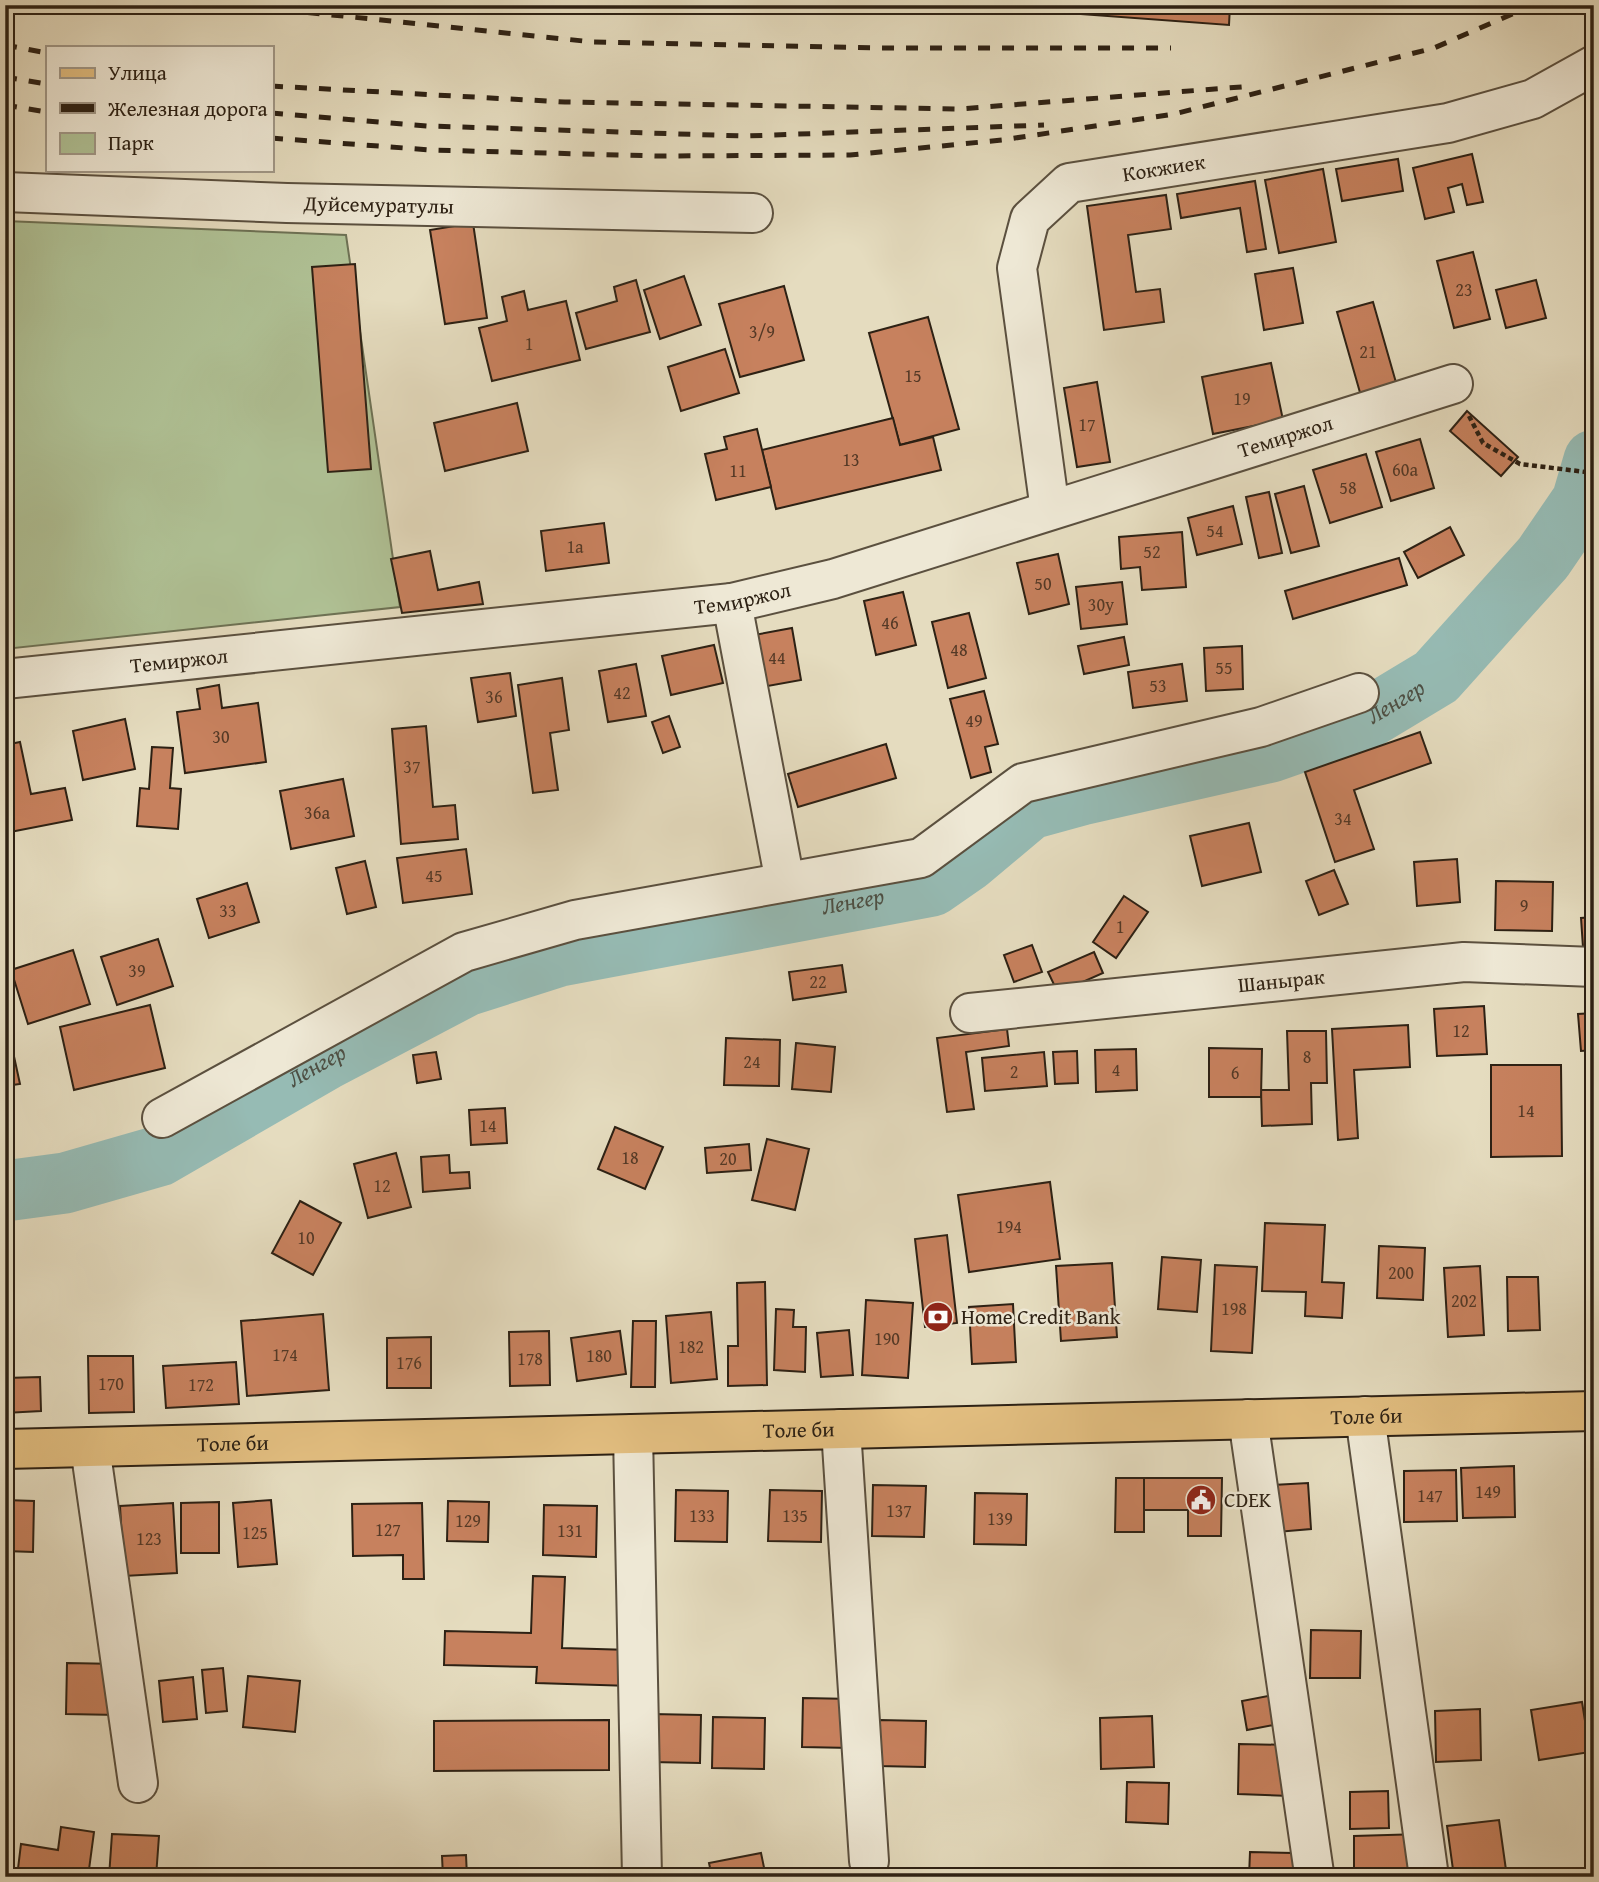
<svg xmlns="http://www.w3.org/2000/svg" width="1599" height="1882" viewBox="0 0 1599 1882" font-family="'Gentium Book Plus',serif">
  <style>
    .green { fill: #b0c296; stroke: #6e7255; stroke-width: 2 }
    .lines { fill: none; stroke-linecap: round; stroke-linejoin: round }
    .river { stroke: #96bbb4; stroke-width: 61 }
    .building { fill: #c7815e; stroke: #2d2114; stroke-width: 2 }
    .minor-casing { stroke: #5b503f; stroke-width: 42 }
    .major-casing { stroke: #2d2114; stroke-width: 42 }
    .path { stroke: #2d2114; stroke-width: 4.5; stroke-dasharray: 5 3.5; stroke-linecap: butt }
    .minor { stroke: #eee8d5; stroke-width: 38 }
    .major { stroke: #e2be80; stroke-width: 38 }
    .rail { stroke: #2d2114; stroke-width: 5; stroke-dasharray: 12 12; stroke-linecap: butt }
    .labels { text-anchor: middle; stroke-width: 5; stroke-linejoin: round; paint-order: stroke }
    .number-label { font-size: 18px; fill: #543926 }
    .street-label { font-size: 21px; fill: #2d2114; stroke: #eee8d5 }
    .poi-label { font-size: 21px; fill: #2d2114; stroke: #eee8d5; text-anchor: start }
    .water-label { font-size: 23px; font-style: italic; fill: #4c4f44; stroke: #eee8d5 }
  </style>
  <rect width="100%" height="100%" fill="#e5dcbf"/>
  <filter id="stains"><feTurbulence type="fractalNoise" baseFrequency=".00286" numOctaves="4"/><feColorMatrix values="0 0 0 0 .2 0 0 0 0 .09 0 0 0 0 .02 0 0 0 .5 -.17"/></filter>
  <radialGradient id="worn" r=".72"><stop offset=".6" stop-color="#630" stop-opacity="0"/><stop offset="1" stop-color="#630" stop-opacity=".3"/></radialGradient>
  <!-- green -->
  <polygon class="green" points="5,221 346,235 400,607 5,649"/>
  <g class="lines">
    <!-- river -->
    <path class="river" id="s1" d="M5,1191l60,-8 94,-27 166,-96 141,-74 94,-30 372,-70 36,-25 62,-52 51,-14 190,-43 97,-34 68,-41 107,-119 39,-57 12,-41"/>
  </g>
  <!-- building -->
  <g class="building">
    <polygon points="691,5 761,5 760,14"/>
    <polygon points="960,5 1230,5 1229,25"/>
    <polygon points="1472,154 1483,202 1467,205 1462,184 1448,188 1454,212 1425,219 1413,168"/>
    <polygon points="1398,159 1403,191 1342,201 1336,169"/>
    <polygon points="1323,169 1336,242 1279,253 1265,180"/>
    <polygon points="1255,181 1266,249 1247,252 1240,208 1181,218 1177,194"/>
    <polygon points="1166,195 1171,229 1128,235 1136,292 1160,289 1164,322 1104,330 1087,206"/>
    <polygon points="473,223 487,318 445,324 430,230"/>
    <polygon points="1473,252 1490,319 1454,328 1437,261"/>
    <polygon points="355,264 371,469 328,472 312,267"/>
    <polygon points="1293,268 1303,323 1264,330 1255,274"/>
    <polygon points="684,276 701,325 660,339 644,290"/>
    <polygon points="636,280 650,332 586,349 576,313 617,301 614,287"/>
    <polygon points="1536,280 1546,318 1506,328 1496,290"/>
    <polygon points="784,286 804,360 740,377 719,304"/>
    <polygon points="524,291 528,310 566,301 580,360 492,381 479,328 507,321 502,297"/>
    <polygon points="1373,302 1399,393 1363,403 1337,312"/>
    <polygon points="928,317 959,429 900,445 869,333"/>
    <polygon points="725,349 739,393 681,411 668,367"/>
    <polygon points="1271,363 1283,420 1213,434 1202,377"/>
    <polygon points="1097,382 1110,462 1077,467 1064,388"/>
    <polygon points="517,403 528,451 445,471 434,423"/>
    <polygon points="1467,411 1518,457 1501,476 1450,431"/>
    <polygon points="893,418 900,445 933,437 941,470 776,509 762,450"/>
    <polygon points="757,429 771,487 716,500 705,454 727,449 724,437"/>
    <polygon points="1420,439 1434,488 1391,501 1376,452"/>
    <polygon points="1366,454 1382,507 1330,523 1313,470"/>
    <polygon points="1304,486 1319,546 1291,553 1275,494"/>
    <polygon points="1269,492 1282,553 1259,558 1246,497"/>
    <polygon points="1233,506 1242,544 1197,555 1188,518"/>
    <polygon points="604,523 609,563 546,571 541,531"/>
    <polygon points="1450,527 1464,555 1418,578 1404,552"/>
    <polygon points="1182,532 1186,587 1142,590 1140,567 1121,569 1119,537"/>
    <polygon points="430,551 438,590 479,582 483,604 402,613 391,559"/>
    <polygon points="1058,554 1069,604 1029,614 1017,563"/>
    <polygon points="1399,558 1407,585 1293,619 1285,591"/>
    <polygon points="1122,582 1127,624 1081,629 1076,587"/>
    <polygon points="903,592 916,645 876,655 864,601"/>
    <polygon points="969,613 986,678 948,688 932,622"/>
    <polygon points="792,628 801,680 762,687 754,635"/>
    <polygon points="1124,637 1129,665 1084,674 1078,646"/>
    <polygon points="714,645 723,683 671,695 662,656"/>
    <polygon points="1242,646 1243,689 1206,691 1204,648"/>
    <polygon points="636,664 646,716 608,722 599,671"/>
    <polygon points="1182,664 1187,701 1133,708 1128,672"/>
    <polygon points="510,673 516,716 478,722 471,678"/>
    <polygon points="562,678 569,730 550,733 558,790 533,793 518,685"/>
    <polygon points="219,685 222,708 258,703 266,762 185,773 177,712 200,709 197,689"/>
    <polygon points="984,691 998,744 985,747 991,772 971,778 950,699"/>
    <polygon points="669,716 680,747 663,753 652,722"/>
    <polygon points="125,719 135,769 83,780 73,731"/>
    <polygon points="426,726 433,807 455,805 458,839 401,844 392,729"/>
    <polygon points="1420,732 1431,763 1354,790 1374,849 1335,862 1305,772"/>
    <polygon points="20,742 31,794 65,788 72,820 5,833 5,745"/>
    <polygon points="886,744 896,778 798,807 788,774"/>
    <polygon points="152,747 173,748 170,788 181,789 178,829 137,826 140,788 149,789"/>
    <polygon points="343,779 354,836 291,849 280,791"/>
    <polygon points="1249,823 1261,872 1202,886 1190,836"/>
    <polygon points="466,849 472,894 403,903 397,858"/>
    <polygon points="1457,859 1460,902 1417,906 1414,862"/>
    <polygon points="365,861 376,907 347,914 336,868"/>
    <polygon points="1334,870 1348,904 1319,915 1306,881"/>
    <polygon points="1496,881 1553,882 1552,931 1495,930"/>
    <polygon points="247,883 259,922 209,938 197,899"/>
    <polygon points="1124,896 1148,912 1116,958 1093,942"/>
    <polygon points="1594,917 1594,962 1584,962 1581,918"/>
    <polygon points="158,939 173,986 117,1005 101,957"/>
    <polygon points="1032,945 1042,972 1014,982 1004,955"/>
    <polygon points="73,950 90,1004 28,1024 11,970"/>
    <polygon points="1094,952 1103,973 1058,993 1048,972"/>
    <polygon points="842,965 846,992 793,1000 789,972"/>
    <polygon points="150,1005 165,1068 74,1090 60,1027"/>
    <polygon points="1484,1006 1487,1054 1437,1056 1434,1009"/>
    <polygon points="1594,1013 1594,1050 1581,1051 1578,1014"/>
    <polygon points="1408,1025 1410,1067 1354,1070 1358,1138 1338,1140 1332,1029"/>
    <polygon points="5,1029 8,1029 20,1084 5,1086"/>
    <polygon points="1007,1029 1009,1046 966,1052 974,1109 947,1112 937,1038"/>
    <polygon points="1287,1031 1326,1031 1327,1083 1311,1083 1312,1124 1262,1126 1261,1090 1289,1090"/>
    <polygon points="726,1038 780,1040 779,1086 724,1085"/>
    <polygon points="796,1043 835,1047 831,1092 792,1089"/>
    <polygon points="1209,1048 1262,1049 1261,1097 1209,1097"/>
    <polygon points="1136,1049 1137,1090 1096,1092 1095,1050"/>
    <polygon points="1077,1051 1078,1083 1055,1084 1053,1052"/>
    <polygon points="436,1052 441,1079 417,1083 413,1055"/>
    <polygon points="1044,1052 1047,1086 985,1091 982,1058"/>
    <polygon points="1491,1065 1561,1065 1562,1156 1491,1157"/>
    <polygon points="505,1108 507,1143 471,1145 469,1110"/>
    <polygon points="615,1127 663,1147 645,1189 598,1169"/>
    <polygon points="767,1139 809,1149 795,1210 752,1200"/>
    <polygon points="749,1144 751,1170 707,1173 705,1148"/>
    <polygon points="396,1153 411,1207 368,1218 354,1164"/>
    <polygon points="449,1155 450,1173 469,1172 470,1188 423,1192 421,1157"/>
    <polygon points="1050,1182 1060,1259 969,1272 958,1195"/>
    <polygon points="300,1201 341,1223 313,1275 272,1253"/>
    <polygon points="1265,1223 1325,1225 1322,1282 1344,1283 1342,1318 1305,1316 1306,1292 1262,1291"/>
    <polygon points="947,1235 957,1323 925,1327 915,1239"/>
    <polygon points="1379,1246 1425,1248 1423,1300 1377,1298"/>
    <polygon points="1162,1257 1201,1260 1197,1312 1158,1309"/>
    <polygon points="1112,1263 1117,1337 1061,1341 1056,1266"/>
    <polygon points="1215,1265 1257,1267 1252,1353 1211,1351"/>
    <polygon points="1480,1266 1484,1335 1448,1337 1444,1268"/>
    <polygon points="1507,1277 1538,1277 1540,1330 1508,1331"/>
    <polygon points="765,1282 767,1385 728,1386 728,1346 738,1346 737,1283"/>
    <polygon points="866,1300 913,1303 908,1378 862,1375"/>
    <polygon points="1013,1304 1016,1362 972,1364 969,1307"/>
    <polygon points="776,1309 794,1310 793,1327 806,1327 805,1372 774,1370"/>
    <polygon points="711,1312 717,1379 671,1383 666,1316"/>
    <polygon points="323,1314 329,1390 247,1396 241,1321"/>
    <polygon points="633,1321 656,1321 655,1387 631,1387"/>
    <polygon points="849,1330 853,1375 821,1377 817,1333"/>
    <polygon points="549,1331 550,1385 510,1386 509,1332"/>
    <polygon points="620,1331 626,1374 577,1381 571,1338"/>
    <polygon points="431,1337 431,1388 387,1388 387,1338"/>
    <polygon points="88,1356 133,1356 134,1412 89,1413"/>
    <polygon points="236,1362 239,1404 166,1408 163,1366"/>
    <polygon points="40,1377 41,1411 5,1413 5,1378"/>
    <polygon points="1514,1466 1515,1517 1463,1518 1461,1468"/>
    <polygon points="1456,1470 1457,1521 1404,1522 1404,1471"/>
    <polygon points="1116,1478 1144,1478 1144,1532 1115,1532"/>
    <polygon points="1144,1478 1222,1478 1221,1536 1188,1536 1188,1510 1144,1510"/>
    <polygon points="1308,1483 1311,1529 1277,1532 1273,1485"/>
    <polygon points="873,1485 926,1486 924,1537 872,1536"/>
    <polygon points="676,1490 728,1491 727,1542 675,1541"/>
    <polygon points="770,1490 822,1491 821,1542 768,1541"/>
    <polygon points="975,1493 1027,1494 1026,1545 974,1544"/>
    <polygon points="5,1500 34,1501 33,1552 5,1551"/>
    <polygon points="271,1500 277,1564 238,1567 233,1503"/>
    <polygon points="448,1501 489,1502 488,1542 447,1541"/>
    <polygon points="219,1502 219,1553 181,1553 181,1503"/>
    <polygon points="173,1503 177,1573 124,1576 120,1506"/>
    <polygon points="422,1503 424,1579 403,1579 403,1555 353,1556 352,1504"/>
    <polygon points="544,1505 597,1506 596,1557 543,1555"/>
    <polygon points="533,1576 565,1577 562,1648 631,1650 631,1686 536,1683 537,1667 444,1665 445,1631 531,1633"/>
    <polygon points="1311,1630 1361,1631 1360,1678 1310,1678"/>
    <polygon points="67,1663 119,1664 118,1715 66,1714"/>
    <polygon points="223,1668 227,1711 206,1713 202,1670"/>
    <polygon points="248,1676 300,1681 295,1732 243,1727"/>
    <polygon points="193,1677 197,1719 163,1722 159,1681"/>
    <polygon points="1279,1694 1284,1723 1247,1730 1242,1701"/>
    <polygon points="803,1698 853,1699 852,1748 802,1747"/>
    <polygon points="1582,1702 1590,1752 1539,1760 1531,1710"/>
    <polygon points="1480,1709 1481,1760 1436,1762 1435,1711"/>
    <polygon points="652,1714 701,1715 700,1763 651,1762"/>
    <polygon points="1152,1716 1154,1767 1101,1769 1100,1718"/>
    <polygon points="713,1717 765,1718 764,1769 712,1768"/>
    <polygon points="609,1720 609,1770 434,1771 434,1721"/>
    <polygon points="879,1720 926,1721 925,1767 878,1766"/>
    <polygon points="1239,1744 1291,1745 1290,1796 1238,1794"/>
    <polygon points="1127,1782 1169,1783 1168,1824 1126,1822"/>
    <polygon points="1388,1791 1389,1828 1350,1829 1350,1792"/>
    <polygon points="1499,1820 1506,1870 1454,1877 1447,1826"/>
    <polygon points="61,1827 94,1832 88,1877 17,1877 21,1844 58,1850"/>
    <polygon points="112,1834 159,1836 156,1877 109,1877"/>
    <polygon points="1421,1834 1422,1877 1354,1877 1354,1836"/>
    <polygon points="1250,1852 1293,1853 1293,1877 1249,1877"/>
    <polygon points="761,1853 766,1877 712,1877 709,1863"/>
    <polygon points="466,1855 467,1877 443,1877 442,1856"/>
  </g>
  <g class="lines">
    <!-- minor casing -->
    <g class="minor-casing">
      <g id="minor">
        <path id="s2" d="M5,192l282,11 466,10"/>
        <path id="s3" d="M1050,510l-33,-242 13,-49 39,-36 379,-60 85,-24 61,-34"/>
        <polyline points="732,603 785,882"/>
        <path id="s4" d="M5,679l727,-76 101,-24 620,-195"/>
        <path id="s5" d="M970,1013l494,-51 130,5"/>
        <polyline points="162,1118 464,952 575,920 921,858 1023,783 1261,727 1359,693"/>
        <polyline points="1365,1416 1429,1877"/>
        <polyline points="1248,1419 1314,1873"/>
        <polyline points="841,1429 869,1861"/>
        <polyline points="633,1434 642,1877"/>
        <polyline points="90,1447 138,1783"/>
      </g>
    </g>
    <!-- major casing -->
    <g class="major-casing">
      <g id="major">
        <path id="s6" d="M5,1449l1589,-38"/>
      </g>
    </g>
    <!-- path -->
    <polyline class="path" points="1469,416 1483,443 1520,464 1594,473"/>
    <!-- minor -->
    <use href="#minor" class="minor"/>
    <!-- major -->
    <use href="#major" class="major"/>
    <!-- rail -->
    <g class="rail">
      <polyline points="236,5 593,42 880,48 1171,48"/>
      <polyline points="5,45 47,53"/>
      <polyline points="5,77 47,84"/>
      <polyline points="271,86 565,102 959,109 1253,86"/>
      <polyline points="5,105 47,112"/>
      <polyline points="271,113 427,126 746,136 1044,125"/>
      <polyline points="271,138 431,150 658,156 850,155 1002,140 1174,114 1434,48 1533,5"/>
    </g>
  </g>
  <!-- icons -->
  <defs>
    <g id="bank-disc" transform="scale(1.575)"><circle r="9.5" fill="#8f2418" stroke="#eee8d5"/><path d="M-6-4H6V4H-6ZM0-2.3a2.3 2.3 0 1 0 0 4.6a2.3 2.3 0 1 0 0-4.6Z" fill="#fff"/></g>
    <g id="civic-disc" transform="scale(1.575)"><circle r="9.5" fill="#8f2418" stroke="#eee8d5"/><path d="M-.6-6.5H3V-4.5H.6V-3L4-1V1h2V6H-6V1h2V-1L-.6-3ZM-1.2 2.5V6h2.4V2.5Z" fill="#fff"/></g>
  </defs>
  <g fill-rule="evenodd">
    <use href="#bank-disc" x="938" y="1317"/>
    <use href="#civic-disc" x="1201" y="1500"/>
  </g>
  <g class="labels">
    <!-- number labels -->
    <g class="number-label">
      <text x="1464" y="296">23</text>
      <text x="762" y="338">3/9</text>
      <text x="529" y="350">1</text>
      <text x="1368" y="358">21</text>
      <text x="913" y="382">15</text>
      <text x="1242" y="405">19</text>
      <text x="1087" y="431">17</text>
      <text x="851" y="466">13</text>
      <text x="1405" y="476">60а</text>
      <text x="738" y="477">11</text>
      <text x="1348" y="494">58</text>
      <text x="1215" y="537">54</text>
      <text x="575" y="553">1а</text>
      <text x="1152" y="558">52</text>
      <text x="1043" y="590">50</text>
      <text x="1101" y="611">30у</text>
      <text x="890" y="629">46</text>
      <text x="959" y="656">48</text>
      <text x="777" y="664">44</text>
      <text x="1224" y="674">55</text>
      <text x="1158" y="692">53</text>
      <text x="622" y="699">42</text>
      <text x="494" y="703">36</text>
      <text x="974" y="727">49</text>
      <text x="221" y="743">30</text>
      <text x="412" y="773">37</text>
      <text x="317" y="819">36а</text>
      <text x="1343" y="825">34</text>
      <text x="434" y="882">45</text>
      <text x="1524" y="912">9</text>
      <text x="228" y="917">33</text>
      <text x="1120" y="933">1</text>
      <text x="137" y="977">39</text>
      <text x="818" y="988">22</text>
      <text x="1461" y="1037">12</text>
      <text x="1307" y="1063">8</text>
      <text x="752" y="1068">24</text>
      <text x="1116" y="1076">4</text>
      <text x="1014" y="1078">2</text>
      <text x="1235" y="1079">6</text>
      <text x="1526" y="1117">14</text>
      <text x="488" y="1132">14</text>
      <text x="630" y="1164">18</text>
      <text x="728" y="1165">20</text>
      <text x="382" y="1192">12</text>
      <text x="1009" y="1233">194</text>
      <text x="306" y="1244">10</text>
      <text x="1401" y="1279">200</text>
      <text x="1464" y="1307">202</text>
      <text x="1234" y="1315">198</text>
      <text x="887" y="1345">190</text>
      <text x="691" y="1353">182</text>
      <text x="285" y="1361">174</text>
      <text x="599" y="1362">180</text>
      <text x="530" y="1365">178</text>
      <text x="409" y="1369">176</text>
      <text x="111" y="1390">170</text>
      <text x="201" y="1391">172</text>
      <text x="1488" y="1498">149</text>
      <text x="1430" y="1502">147</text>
      <text x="899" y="1517">137</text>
      <text x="702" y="1522">133</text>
      <text x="795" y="1522">135</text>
      <text x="1000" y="1525">139</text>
      <text x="468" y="1527">129</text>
      <text x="388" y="1536">127</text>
      <text x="570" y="1537">131</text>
      <text x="255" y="1539">125</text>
      <text x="149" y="1545">123</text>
    </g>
    <!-- street labels -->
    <g class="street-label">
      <text dy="7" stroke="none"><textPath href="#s3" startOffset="444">Кокжиек</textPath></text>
      <text dy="7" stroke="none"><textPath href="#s2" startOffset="374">Дуйсемуратулы</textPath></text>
      <text dy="7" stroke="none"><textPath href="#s4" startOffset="1309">Темиржол</textPath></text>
      <text dy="7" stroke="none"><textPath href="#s4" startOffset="742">Темиржол</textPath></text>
      <text dy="7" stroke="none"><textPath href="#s4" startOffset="175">Темиржол</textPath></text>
      <text dy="7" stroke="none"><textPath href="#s5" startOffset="313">Шанырак</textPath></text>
      <text dy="7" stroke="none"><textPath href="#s6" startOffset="1362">Толе би</textPath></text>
      <text dy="7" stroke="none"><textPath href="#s6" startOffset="794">Толе би</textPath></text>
      <text dy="7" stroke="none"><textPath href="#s6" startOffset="228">Толе би</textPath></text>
    </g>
    <!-- poi labels -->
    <g class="poi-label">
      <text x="961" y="1324">Home Credit Bank</text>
      <text x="1224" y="1507">CDEK</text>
    </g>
    <!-- water labels -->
    <g class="water-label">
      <text dy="8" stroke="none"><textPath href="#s1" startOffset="1494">Ленгер</textPath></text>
      <text dy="8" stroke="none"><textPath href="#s1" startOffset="906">Ленгер</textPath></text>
      <text dy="8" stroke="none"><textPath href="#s1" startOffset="340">Ленгер</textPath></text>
    </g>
  </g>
  <!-- margin -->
  <rect width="1599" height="1882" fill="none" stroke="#e5dcbf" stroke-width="28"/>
  <rect x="7" y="7" width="1585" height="1868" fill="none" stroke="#2d2114" stroke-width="3.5"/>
  <rect x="14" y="14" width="1571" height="1854" fill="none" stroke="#2d2114" stroke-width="2"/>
  <!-- legend -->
  <rect x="46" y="46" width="228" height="126" fill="#eee8d5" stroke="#a19888" stroke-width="2"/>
  <rect x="60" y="68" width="35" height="10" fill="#e2be80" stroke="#a19888" stroke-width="2"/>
  <text x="108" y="80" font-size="21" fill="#2d2114">Улица</text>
  <rect x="60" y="103" width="35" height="10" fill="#2d2114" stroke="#a19888" stroke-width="2"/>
  <text x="108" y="116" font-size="21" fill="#2d2114">Железная дорога</text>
  <rect x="60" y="133" width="35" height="21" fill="#b0c296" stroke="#a19888" stroke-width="2"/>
  <text x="108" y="150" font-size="21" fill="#2d2114">Парк</text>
  <rect width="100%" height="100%" filter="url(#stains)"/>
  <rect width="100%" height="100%" fill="url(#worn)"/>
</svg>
